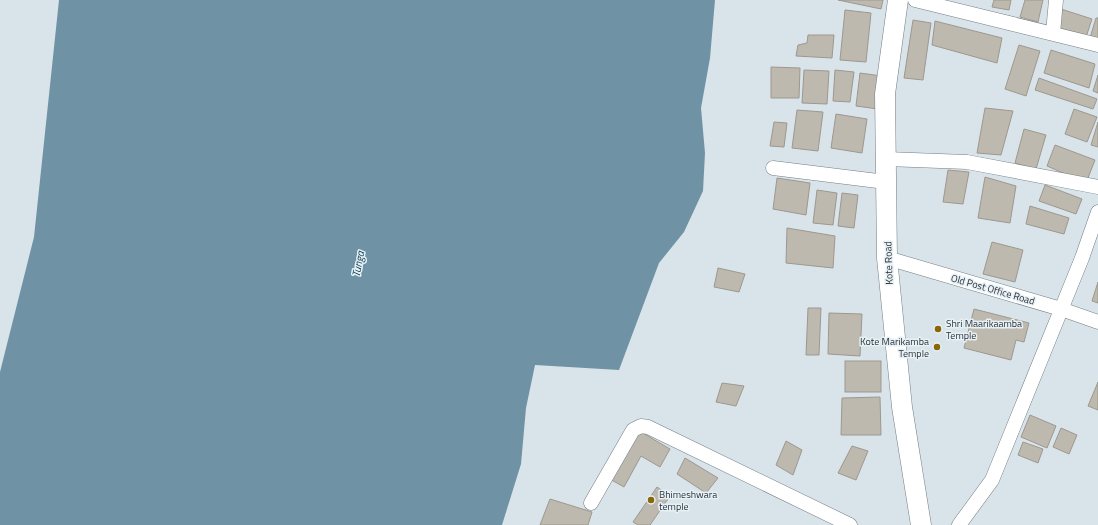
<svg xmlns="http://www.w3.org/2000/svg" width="1098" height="525" viewBox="0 0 1098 525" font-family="'Titillium Web',sans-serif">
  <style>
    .water { fill: #6f92a5 }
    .building { fill: #beb9af; stroke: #9d988f }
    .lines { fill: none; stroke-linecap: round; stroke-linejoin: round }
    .street-casing { stroke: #747e84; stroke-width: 15 }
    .secondary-casing { stroke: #747e84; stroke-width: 21 }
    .street { stroke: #fff; stroke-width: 14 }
    .secondary { stroke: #fff; stroke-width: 20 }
    .poi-dot { fill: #8b6605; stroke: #e6f1f7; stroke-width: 1.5 }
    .labels { text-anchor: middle; stroke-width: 3; stroke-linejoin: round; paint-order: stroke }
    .street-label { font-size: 10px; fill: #2d3133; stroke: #e6f1f7 }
    .poi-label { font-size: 10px; fill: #2d3133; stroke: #e6f1f7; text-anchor: start }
    .water-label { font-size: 11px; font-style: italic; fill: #0d3f54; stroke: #e6f1f7 }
  </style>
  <rect width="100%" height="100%" fill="#d9e4ea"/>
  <!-- water -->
  <polygon class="water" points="59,0 715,0 710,58 701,108 705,153 703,191 684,232 659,263 619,370 535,365 526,408 521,464 502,525 0,525 0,372 34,237"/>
  <!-- building -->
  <g class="building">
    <polygon points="838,0 883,0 881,9"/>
    <polygon points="994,0 1011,0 1009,10 992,7"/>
    <polygon points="1025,0 1043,0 1038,22 1020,17"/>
    <polygon points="1061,9 1092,19 1086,37 1055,28"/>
    <polygon points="845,10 871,13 866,62 840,60"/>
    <polygon points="1096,18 1098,18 1098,41 1090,38"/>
    <polygon points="913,20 931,23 923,80 904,78"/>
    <polygon points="935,21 1002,38 997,63 932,45"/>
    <polygon points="808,35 834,35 832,58 796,56 798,45 807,43"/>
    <polygon points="1019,45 1040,51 1026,96 1005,89"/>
    <polygon points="1051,50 1095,64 1089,88 1044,73"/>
    <polygon points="771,67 800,68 799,98 771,98"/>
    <polygon points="804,70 829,71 827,104 802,103"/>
    <polygon points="835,70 854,72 850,102 833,101"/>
    <polygon points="860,73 882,76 878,109 856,106"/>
    <polygon points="1098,75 1098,93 1093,91"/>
    <polygon points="1039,78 1097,99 1093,109 1035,90"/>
    <polygon points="985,108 1013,111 1001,155 977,153"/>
    <polygon points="1074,109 1097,117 1087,142 1065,134"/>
    <polygon points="797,110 823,112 818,151 792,148"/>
    <polygon points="836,114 867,119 862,153 831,148"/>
    <polygon points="774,122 787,123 784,147 770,146"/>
    <polygon points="1098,122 1098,147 1091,145"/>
    <polygon points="1024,129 1046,135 1036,169 1015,163"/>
    <polygon points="1055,145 1095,160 1086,183 1047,166"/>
    <polygon points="948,170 969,172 963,204 943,202"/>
    <polygon points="985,177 1016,186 1010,223 978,218"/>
    <polygon points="777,178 810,183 806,215 773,209"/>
    <polygon points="1045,185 1082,199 1076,214 1039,201"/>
    <polygon points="817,190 837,193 833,225 813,223"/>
    <polygon points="842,193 858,195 854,228 838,226"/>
    <polygon points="1030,206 1069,218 1064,234 1026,224"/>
    <polygon points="787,228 835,236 833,268 786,263"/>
    <polygon points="992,242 1023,250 1015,282 983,274"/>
    <polygon points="718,268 745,274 739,292 714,287"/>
    <polygon points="1098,282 1098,303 1092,301"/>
    <polygon points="808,308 821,308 819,355 806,355"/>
    <polygon points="974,309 1029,323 1024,342 1016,340 1011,360 964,348"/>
    <polygon points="829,313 862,314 860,356 828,354"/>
    <rect x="845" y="361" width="36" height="31"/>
    <polygon points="1098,382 1098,410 1088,406"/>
    <polygon points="722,383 744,386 736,406 716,402"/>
    <polygon points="880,397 881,435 841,435 842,398"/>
    <polygon points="1030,415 1056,426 1047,448 1021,437"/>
    <polygon points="1061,428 1077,435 1069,454 1053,447"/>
    <polygon points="636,429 670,449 660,467 641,456 624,487 608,478"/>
    <polygon points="786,441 802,450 793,475 776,465"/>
    <polygon points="1023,442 1043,449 1038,463 1018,455"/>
    <polygon points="852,446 868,451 856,480 838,473"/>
    <polygon points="685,458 718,478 706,493 677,474"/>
    <polygon points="657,487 670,496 650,525 638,525 633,522"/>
    <polygon points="550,499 592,512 588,525 540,525"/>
  </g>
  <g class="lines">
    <!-- street casing -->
    <g class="street-casing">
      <g id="street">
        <polyline points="915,0 1098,45"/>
        <polyline points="1053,33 1056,0"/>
        <polyline points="886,159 967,162 1098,187"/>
        <polyline points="773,168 886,182"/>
        <polyline points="887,258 1061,309 1098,322"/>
        <polyline points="591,503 633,430 641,426 648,427 850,525"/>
        <polyline points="959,525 992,480 1082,258 1098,212"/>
      </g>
    </g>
    <!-- secondary casing -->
    <g class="secondary-casing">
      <polyline id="secondary" points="898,0 885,94 887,258 902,407 921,525"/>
    </g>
    <!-- street -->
    <use href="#street" class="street"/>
    <!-- secondary -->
    <use href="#secondary" class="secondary"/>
  </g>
  <!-- markers -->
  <g class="poi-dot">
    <circle cx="938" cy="329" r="4"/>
    <circle cx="937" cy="347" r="4"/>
    <circle cx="651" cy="500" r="4"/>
  </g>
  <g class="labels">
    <!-- street labels -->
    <g class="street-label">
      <text transform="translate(888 263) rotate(-92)" y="4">Kote Road</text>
      <text transform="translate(993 289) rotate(16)" y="4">Old Post Office Road</text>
    </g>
    <!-- poi labels -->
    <g class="poi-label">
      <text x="946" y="327">Shri Maarikaamba<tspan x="946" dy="12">Temple</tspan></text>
      <text x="929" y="345" text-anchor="end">Kote Marikamba<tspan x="929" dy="12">Temple</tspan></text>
      <text x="659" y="498">Bhimeshwara<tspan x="659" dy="12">temple</tspan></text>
    </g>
    <!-- water labels -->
    <g class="water-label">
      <text transform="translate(358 264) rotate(-79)" y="4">Tunga</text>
    </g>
  </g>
</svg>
